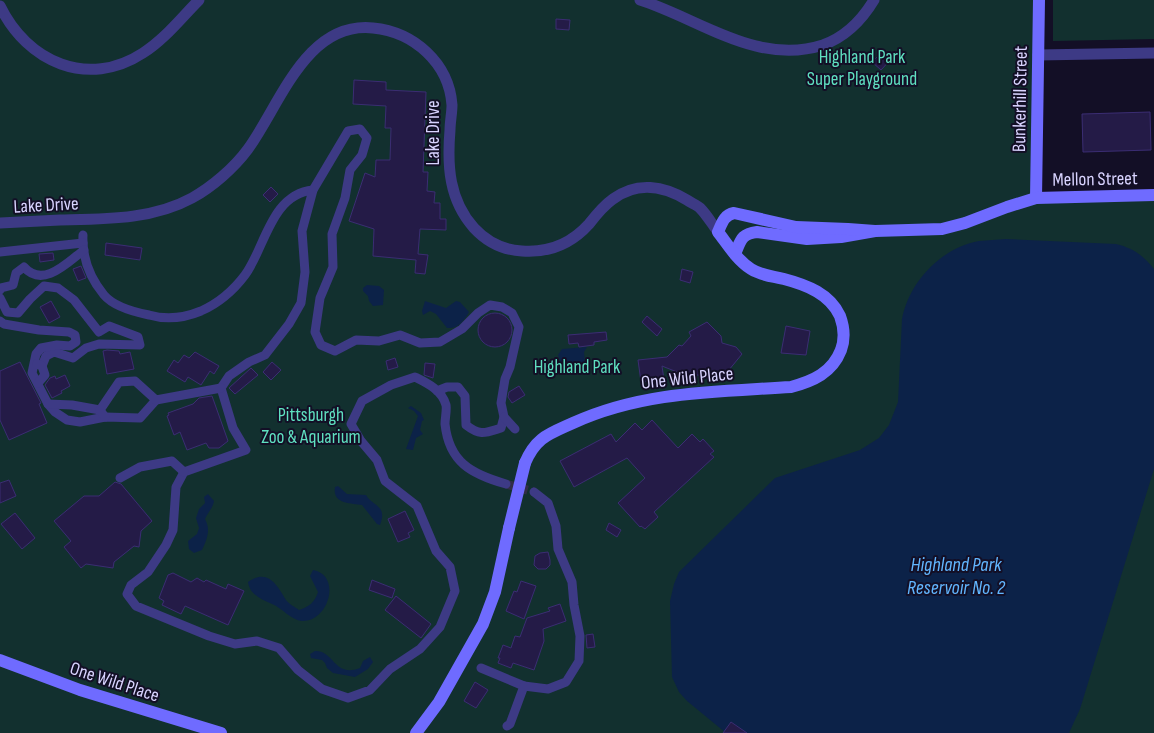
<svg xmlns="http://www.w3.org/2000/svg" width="1154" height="733" viewBox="0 0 1154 733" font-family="'Sofia Sans Condensed',sans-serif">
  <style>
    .green { fill: #12302f }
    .water { fill: #0c2248 }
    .building { fill: #241b47; stroke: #3b2d73 }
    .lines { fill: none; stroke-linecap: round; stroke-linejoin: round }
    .pedestrian-tunnel { stroke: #312d47; stroke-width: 9; stroke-dasharray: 9 4.5; stroke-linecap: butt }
    .pedestrian { stroke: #3d3a85; stroke-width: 9 }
    .minor { stroke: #3d3a85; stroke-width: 11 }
    .secondary { stroke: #6f6bff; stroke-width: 12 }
    .secondary-bridge { stroke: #6f6bff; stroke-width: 12 }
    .labels { text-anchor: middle; stroke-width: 4; stroke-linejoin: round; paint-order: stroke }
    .park-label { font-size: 19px; fill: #5fe0c0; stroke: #130f26 }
    .street-label { font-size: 19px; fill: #d9d4ff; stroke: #130f26 }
    .water-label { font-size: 20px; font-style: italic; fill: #62b6ff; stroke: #130f26 }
  </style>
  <rect width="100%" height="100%" fill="#130f26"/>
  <!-- green -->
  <g class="green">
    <polygon points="0,0 1039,0 1036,198 1154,195 1154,733 0,733"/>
    <polygon points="1053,0 1154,0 1154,39 1053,41"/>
  </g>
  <!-- water -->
  <g class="water">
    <path d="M1006,239l110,5c17,4 28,12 38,25v200l-74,240 -11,24h-343l-39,-32 -8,-9 -7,-15 -2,-76 4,-17 5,-12 96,-94 85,-28 19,-12 10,-13 9,-23 4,-83c7,-37 39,-71 77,-78 9,-1 18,-1 27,-2z"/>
    <polygon points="367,285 379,286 384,290 383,305 373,306 369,301 368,296 363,291 363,288"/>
    <path d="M425,301l21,7 10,-7 4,1 9,10c-5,9 -11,17 -22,16l-11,-14 -6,-3 -7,4 -1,-4z"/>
    <polygon points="587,347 584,352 585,363 577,372 562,366 558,355 562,349"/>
    <polygon points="411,406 421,413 424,420 422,421 420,430 423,434 416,438 413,450 406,449 418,416 414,411 408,408"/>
    <path d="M338,486l9,8 19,1c6,11 22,10 14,30l-3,-1 -15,-19c-11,-2 -30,-1 -27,-18z"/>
    <path d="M208,494l6,7c-1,7 -6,11 -9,18 6,11 2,20 -3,31l-8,3 -5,-4 -1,-8 9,-7 2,-6 -3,-10 3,-9 6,-6 -1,-6z"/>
    <path d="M313,570c29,5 16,52 -11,51 -11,-1 -20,-13 -30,-17 -11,-5 -22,-9 -24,-22 20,-14 29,3 38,18 3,4 9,7 13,10 10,-3 16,-8 19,-18l-8,-16z"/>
    <path d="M315,651c19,-1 19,27 45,17l3,-7 7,-4 3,5 -5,7 -13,8 -22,-4 -6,-5 -2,-5 -3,-3 -11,-2 -1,-4z"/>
  </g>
  <!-- building -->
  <g class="building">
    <polygon points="556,19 570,20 569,30 556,29"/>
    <polygon points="883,51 892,58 881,70 872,62"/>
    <polygon points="354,80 386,82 386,90 426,92 423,172 428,172 427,191 435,192 434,203 440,203 440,219 446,219 446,230 420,229 418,254 428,255 425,274 415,273 416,260 373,256 374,229 349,221 365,173 375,177 376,160 390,160 391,128 385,128 386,106 353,104"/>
    <polygon points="1150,112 1151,150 1083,152 1082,114"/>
    <polygon points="271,187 278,194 270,202 263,195"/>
    <polygon points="106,243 142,248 140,260 105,255"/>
    <polygon points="53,253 54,260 40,262 39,254"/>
    <polygon points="81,266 86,278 78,281 73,269"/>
    <polygon points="682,269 693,272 690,283 680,280"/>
    <polygon points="51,301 60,317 49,323 40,307"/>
    <circle cx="495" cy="330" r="17"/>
    <polygon points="647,316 662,329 657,336 642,322"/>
    <polygon points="707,322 721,336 722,343 736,347 742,354 724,376 717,372 715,376 711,373 709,376 697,375 687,376 662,366 664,380 641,382 638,360 667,357 679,345 682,346 691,336 689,332"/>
    <polygon points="786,326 810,331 806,355 781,353"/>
    <polygon points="606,332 607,340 594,342 594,345 579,347 578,343 569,344 568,335"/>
    <polygon points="107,350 119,351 120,354 130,352 134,369 107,374 103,351"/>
    <polygon points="195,352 219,366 214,374 210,371 201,385 188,377 185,382 167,371 174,360 178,363 184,355 189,358"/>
    <polygon points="395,358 398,367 388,370 386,361"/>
    <polygon points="20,362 41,403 39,404 47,423 9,440 0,420 0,371"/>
    <polygon points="272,362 281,370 271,380 263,372"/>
    <polygon points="425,363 435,364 433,378 424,375"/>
    <polygon points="251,368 258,375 235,394 229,388"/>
    <polygon points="65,375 70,386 61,391 62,393 52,398 45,385 50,378 55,376 56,379"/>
    <polygon points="519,386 525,395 512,403 508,397 509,392"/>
    <polygon points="212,396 228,441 219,448 209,448 206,443 187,450 180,432 174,435 167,416 169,415 168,413 193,404 199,398"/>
    <polygon points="652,420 678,448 692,434 700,442 703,439 714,451 710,454 714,457 654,512 658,517 645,529 641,526 640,527 618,503 645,478 627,458 574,487 560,461 611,434 616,442 635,423 642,430"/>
    <polygon points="9,480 16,496 0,503 0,483"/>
    <polygon points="115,482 121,484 152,521 141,531 139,547 134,546 114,562 113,568 86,564 81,568 64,547 71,541 54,521 84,496 99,496"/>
    <polygon points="405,511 414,530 408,533 410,537 398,542 388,519"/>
    <polygon points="15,513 35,538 22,549 1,524"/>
    <polygon points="609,523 621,530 617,537 606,530"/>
    <polygon points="548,552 550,560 550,565 546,569 538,569 534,565 535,556 540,553"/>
    <polygon points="173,573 191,582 197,578 204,582 206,580 226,589 228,584 244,591 228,625 185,606 181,614 162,605 164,601 159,598 168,575"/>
    <polygon points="372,580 395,589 392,598 369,590"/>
    <polygon points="521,581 536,586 524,619 506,611 514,591 517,592"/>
    <polygon points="396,596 431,624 421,638 385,610"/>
    <polygon points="560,604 566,621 543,629 544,641 534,670 513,663 511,668 498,663 500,658 498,658 503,645 511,648 515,636 520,637 527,618 550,611 548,608"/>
    <polygon points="593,634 595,647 587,648 586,635"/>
    <polygon points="475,682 488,690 476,708 464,701"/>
    <polygon points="731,722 747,733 723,733"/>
  </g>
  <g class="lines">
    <!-- pedestrian-tunnel -->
    <polyline class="pedestrian-tunnel" points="506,484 534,492"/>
    <!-- pedestrian -->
    <g class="pedestrian">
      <path d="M83,235c-1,22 7,43 21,60 10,12 30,17 45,20 17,5 35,3 52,-4 18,-8 32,-20 44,-36 20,-27 26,-81 68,-85"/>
      <polyline points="0,252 83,243"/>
      <path d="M0,290l1,-2 12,-3 3,-12 8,-6c19,22 44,-5 60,-17"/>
      <polyline points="0,298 7,312 18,313 30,299 44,286 58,288 74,300 99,332 109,326 138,337 140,345 99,344 86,348 73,358 54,352 46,356 42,366"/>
      <polyline points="0,321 4,324 39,330 69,332 75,335 76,342 70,346 57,345 41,348 36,354 32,373 48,404 55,412 67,420 80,422 105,417 140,418 156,400"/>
      <polyline points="37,364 42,366 45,375 38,383"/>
      <path d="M437,391l10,-4h11l7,9 1,29c14,11 19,8 35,3l3,-11 -3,-14 4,-24 5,-12 9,-40 -7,-14 -10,-6 -12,-2 -12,8 -16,16 -22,13 -20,1 -20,-8 -21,6 -23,-1 -21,11 -14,-6 -6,-13 5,-34 13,-31 -1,-33 13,-36 5,-28 12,-15 5,-17 -7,-9 -12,2 -35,59 -11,41 3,41 -4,31 -12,21 -24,31 -16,7 -20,14 -8,12 12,40 13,22 -62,22 -8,15 -3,43 -7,15 -18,27 -17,13 -4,9 9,12 73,30 26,8 22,-3 22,7 19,22 24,19 26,9 22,-8 20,-21 30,-20 20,-22 15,-36 -5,-24 -14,-16 -19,-45 -32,-25 -8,-21 -16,-19 -10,-17 11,-23 29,-16 24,-8c12,6 27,13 31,28 1,5 -1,13 -1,19 4,38 26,50 61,60"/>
      <polyline points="48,404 72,405 100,410"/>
      <polyline points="105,417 100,410 119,382 135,381 156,400 221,388"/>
      <polyline points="504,417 515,429"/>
      <polyline points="120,478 140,467 172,461 184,472"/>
      <polyline points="481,668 524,686"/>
      <polyline points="507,726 510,724 524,686 548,689 566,682 579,661 580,636 574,605 572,582 558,549 556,526 548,503 534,492"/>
    </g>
    <!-- minor -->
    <g class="minor">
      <path d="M640,0c60,19 117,66 183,45 22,-8 39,-25 51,-45"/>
      <path d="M0,6c27,56 88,83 143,47 22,-14 38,-35 56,-53"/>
      <polyline points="1038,55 1154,53"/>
      <path d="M0,223c20,-1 40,-2 60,-3 44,-1 92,0 132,-22 20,-11 42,-30 56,-49 32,-44 58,-128 125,-121 41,4 76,35 79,77 0,8 -2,17 -2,25 -3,36 -1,70 24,98 13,14 30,22 48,23 27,2 49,-7 67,-27 7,-9 14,-18 24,-25 24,-18 51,-13 74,1 4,3 10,5 13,8 7,7 12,16 18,24"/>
    </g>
    <!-- secondary -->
    <g class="secondary">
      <polyline points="1036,198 1039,0"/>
      <path d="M735,254c6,-14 6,-20 22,-22l50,7 34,-2 34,-6 67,-2 23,-6 42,-16 29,-9 118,-3"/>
      <path d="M525,463c11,-26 24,-29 48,-40 70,-32 143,-31 218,-36 22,-6 41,-14 50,-37 4,-11 3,-23 -1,-34 -10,-22 -33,-31 -56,-37 -11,-3 -22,-3 -33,-10 -14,-9 -23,-24 -33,-37 4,-9 6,-17 16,-19l62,14 52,2 27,2"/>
      <polyline points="0,660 80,690 221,733"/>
      <polyline points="416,733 439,702 483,624 495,592 509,528"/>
    </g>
    <!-- secondary-bridge -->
    <polyline class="secondary-bridge" points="509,528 525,463"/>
  </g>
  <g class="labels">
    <!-- park labels -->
    <g class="park-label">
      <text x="862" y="63">Highland Park<tspan x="862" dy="22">Super Playground</tspan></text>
      <text x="577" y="373">Highland Park</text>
      <text x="311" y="421">Pittsburgh<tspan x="311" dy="22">Zoo &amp; Aquarium</tspan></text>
    </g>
    <!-- street labels -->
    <g class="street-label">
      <text transform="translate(1019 99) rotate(-89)" y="7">Bunkerhill Street</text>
      <text transform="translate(432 133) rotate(-90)" y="7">Lake Drive</text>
      <text transform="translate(1095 178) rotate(-1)" y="7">Mellon Street</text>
      <text transform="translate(46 204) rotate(-3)" y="7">Lake Drive</text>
      <text transform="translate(687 377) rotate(-6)" y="7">One Wild Place</text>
      <text transform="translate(115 681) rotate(18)" y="7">One Wild Place</text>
    </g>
    <!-- water labels -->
    <g class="water-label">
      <text x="956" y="571">Highland Park<tspan x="956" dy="23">Reservoir No. 2</tspan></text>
    </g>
  </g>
</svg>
